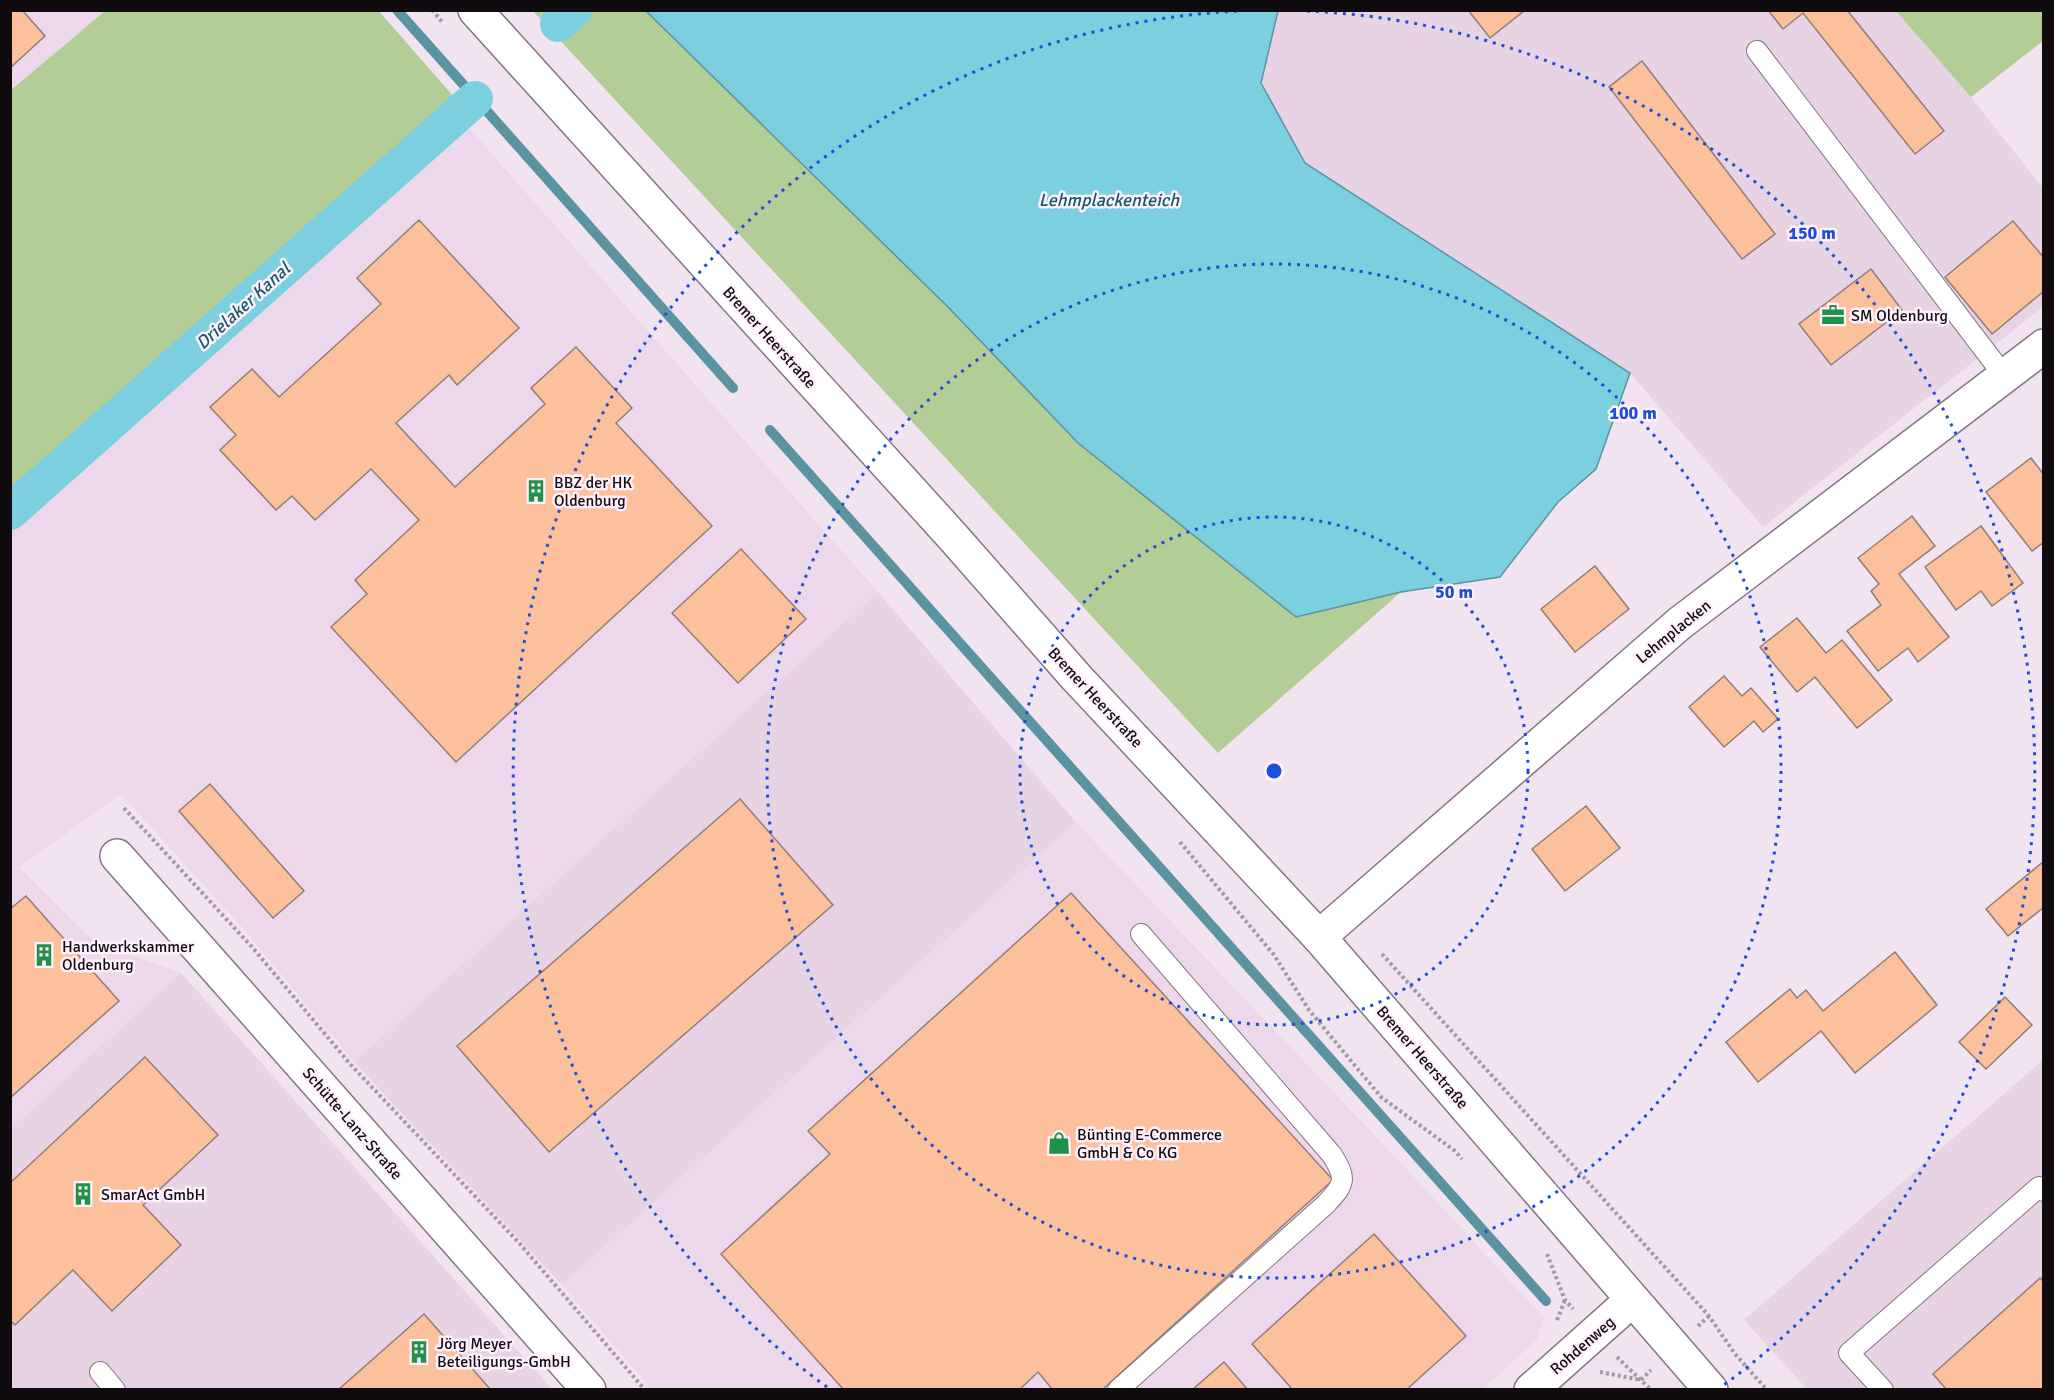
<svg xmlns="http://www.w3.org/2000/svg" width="2054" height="1400" viewBox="0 0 2054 1400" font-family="Signika,sans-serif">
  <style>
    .built { fill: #edd8eb }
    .industrial { fill: #e7d3e3 }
    .green { fill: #b3cd96 }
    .water { fill: #7bcfdf; stroke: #5b94a1; stroke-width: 1.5 }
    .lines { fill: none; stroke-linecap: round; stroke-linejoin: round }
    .stream { stroke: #5b94a1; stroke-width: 10 }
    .canal { stroke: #7bcfdf; stroke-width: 36 }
    .building { fill: #fdc09d; stroke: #8f7f76; stroke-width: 1.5 }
    .service-casing { stroke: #837682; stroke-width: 22 }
    .minor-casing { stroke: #837682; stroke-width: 36 }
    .secondary-casing { stroke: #837682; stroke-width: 36 }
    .path { stroke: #a399a2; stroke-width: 4; stroke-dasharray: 3 3; stroke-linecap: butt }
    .service { stroke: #fff; stroke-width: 20 }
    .minor { stroke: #fff; stroke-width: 33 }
    .secondary { stroke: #fff; stroke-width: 33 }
    .ring { fill: none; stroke: #1d4ed8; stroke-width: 3; stroke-dasharray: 3 6 }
    .labels { text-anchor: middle; stroke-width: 5; stroke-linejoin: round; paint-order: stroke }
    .poi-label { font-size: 16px; fill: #100b0f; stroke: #fff0fd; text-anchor: start }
    .street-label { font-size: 16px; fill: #100b0f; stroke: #fff0fd }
    .water-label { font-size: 18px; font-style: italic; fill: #155c67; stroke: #fff0fd }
    .centre { fill: #1d4ed8; stroke: #fff0fd; stroke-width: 3 }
    .ring-label { font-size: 18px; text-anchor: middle; font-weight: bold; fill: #1d4ed8; stroke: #fff0fd; stroke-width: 5; stroke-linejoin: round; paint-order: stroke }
  </style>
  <rect width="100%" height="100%" fill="#f1e3f0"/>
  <!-- built -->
  <g class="built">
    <polygon points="11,11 105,11 11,90"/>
    <polygon points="469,128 878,592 354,1062 241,926 121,794 19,867 95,942 181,973 11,1128 11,529"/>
    <polygon points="1076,822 1400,1162 1544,1318 1537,1339 1483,1389 652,1390 562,1285"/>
  </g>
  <!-- industrial -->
  <g class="industrial">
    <polygon points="1278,11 1896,11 1971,97 2043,188 2043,307 1763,527 1630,373 1305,163 1261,84"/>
    <polygon points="878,592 1076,822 562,1285 354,1062"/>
    <polygon points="181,973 552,1389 11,1390 11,1128"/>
    <polygon points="2043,1060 2043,1389 1807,1389 1744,1320"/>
  </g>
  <!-- green -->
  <g class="green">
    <polygon points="378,10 453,96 11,493 11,90 105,11"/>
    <polygon points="533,11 646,11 949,308 1078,443 1296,617 1401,592 1218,753"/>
    <polygon points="1896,11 2043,11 2043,41 1971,97"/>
  </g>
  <!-- water -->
  <polygon class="water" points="646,11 1278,11 1261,83 1305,163 1630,373 1596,469 1558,502 1500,577 1401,592 1296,617 1078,443 949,308"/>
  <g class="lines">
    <!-- stream -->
    <g class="stream">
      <polyline points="397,10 733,388"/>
      <polyline points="770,430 1546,1301"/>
    </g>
    <!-- canal -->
    <g class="canal">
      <polyline points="558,24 574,10"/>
      <polyline points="10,512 475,99"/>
    </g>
  </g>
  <!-- building -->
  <g class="building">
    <polygon points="10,10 22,10 45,36 10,68"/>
    <polygon points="1468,10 1525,10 1490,38"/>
    <polygon points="1768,10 1847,10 1944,131 1915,154 1803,13 1783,29"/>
    <polygon points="1642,61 1775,234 1742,259 1609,87"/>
    <polygon points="419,220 519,328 457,385 449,375 396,423 455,487 545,404 531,388 576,347 632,408 616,423 712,526 456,762 331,627 367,594 355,580 419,520 371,469 315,520 292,496 276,510 220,450 236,435 210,407 252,369 279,397 381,304 357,278"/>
    <polygon points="2013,221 2044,258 2044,291 1992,334 1945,277"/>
    <polygon points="1871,269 1902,310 1831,365 1799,324"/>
    <polygon points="2031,458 2044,475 2044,542 2032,551 1986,492"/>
    <polygon points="1912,516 1935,546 1899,574 1949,637 1918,662 1908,648 1878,671 1847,631 1881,605 1871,591 1879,584 1858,558"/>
    <polygon points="1981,526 2023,583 1992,606 1981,591 1956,610 1925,567"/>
    <polygon points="741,549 806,619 738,683 672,613"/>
    <polygon points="1595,566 1629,609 1575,652 1541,609"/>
    <polygon points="1797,618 1826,653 1842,640 1892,700 1857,728 1815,677 1797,692 1760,647"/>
    <polygon points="1724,676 1742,696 1751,688 1778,719 1763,732 1754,721 1724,747 1689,707"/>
    <polygon points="210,784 304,891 273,918 179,811"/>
    <polygon points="740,799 833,905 549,1152 457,1046"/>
    <polygon points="1586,806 1620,848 1565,891 1532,849"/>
    <polygon points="2044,861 2044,907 2008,936 1986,909"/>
    <polygon points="1071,893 1333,1180 1102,1390 1053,1390 1038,1372 1019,1390 844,1390 721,1254 830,1154 808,1131"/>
    <polygon points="26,896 119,1001 10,1098 10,909"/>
    <polygon points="1895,952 1937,1005 1855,1073 1821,1031 1758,1082 1726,1042 1790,989 1797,998 1806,990 1823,1011"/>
    <polygon points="2005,997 2032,1025 1986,1069 1959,1042"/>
    <polygon points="145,1057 218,1135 143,1205 181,1245 112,1311 73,1270 15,1325 10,1320 10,1183"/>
    <polygon points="1374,1234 1466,1336 1406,1390 1293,1390 1252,1344"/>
    <polygon points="2040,1278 2044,1282 2044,1390 1947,1390 1933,1374"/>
    <polygon points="424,1314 491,1390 338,1390"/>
    <polygon points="1224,1362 1248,1390 1192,1390"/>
  </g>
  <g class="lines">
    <!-- service casing -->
    <g class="service-casing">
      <g id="service">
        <polyline points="1757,51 2005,377"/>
        <polyline points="100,1372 115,1390"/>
        <path d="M1118,1390l208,-186c19,-20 21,-25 6,-49l-191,-221"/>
        <polyline points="1883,1390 1849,1353 2039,1187 2044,1191"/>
      </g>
    </g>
    <!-- minor casing -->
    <g class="minor-casing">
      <g id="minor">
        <polyline points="117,856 589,1390"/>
        <polyline points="1319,937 1680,623 2044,346"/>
        <polyline points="1531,1390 1632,1300"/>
      </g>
    </g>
    <!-- secondary casing -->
    <g class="secondary-casing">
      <polyline id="secondary" points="475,10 953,537 1076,677 1319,937 1711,1390"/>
    </g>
    <!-- path -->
    <g class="path">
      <polyline points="432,10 443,23"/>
      <polyline points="124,808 252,947 351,1065 520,1244 645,1390"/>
      <polyline points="1180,842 1274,955 1309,1010 1381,1097 1455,1151 1462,1159"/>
      <polyline points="1382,954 1709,1316 1735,1354 1767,1390"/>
      <polyline points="1547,1254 1565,1300 1573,1309"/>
      <polyline points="1557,1320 1565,1300"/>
      <polyline points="1698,1326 1709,1316"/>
      <polyline points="1617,1357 1651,1390"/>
      <polyline points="1600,1372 1641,1380 1651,1370"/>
    </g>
    <!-- service -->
    <use href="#service" class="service"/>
    <!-- minor -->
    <use href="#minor" class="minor"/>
    <!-- secondary -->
    <use href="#secondary" class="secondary"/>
  </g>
  <!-- distance rings -->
  <g class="ring">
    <circle cx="1274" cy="771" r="254"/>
    <circle cx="1274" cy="771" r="507"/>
    <path d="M827 1387A761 761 0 0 1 1241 11M1307 11A761 761 0 0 1 1721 1387"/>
  </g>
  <!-- icons -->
  <defs>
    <g id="office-bare" transform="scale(1.8)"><path d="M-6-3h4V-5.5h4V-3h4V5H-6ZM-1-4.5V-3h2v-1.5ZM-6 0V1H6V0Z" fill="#219049" stroke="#fff0fd" stroke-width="2.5" paint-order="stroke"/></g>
    <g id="building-bare" transform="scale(1.8)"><path d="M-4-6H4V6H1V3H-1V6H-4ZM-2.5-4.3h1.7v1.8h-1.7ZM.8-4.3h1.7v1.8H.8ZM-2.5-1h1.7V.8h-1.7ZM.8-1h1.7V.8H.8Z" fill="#219049" stroke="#fff0fd" stroke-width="2.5" paint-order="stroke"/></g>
    <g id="shop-bare" transform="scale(1.8)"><path d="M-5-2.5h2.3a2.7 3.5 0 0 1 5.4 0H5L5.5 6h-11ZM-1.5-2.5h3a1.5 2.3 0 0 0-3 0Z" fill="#219049" stroke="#fff0fd" stroke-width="2.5" paint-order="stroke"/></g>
  </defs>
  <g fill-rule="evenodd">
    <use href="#office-bare" x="1833" y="315"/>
    <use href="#building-bare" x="536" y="491"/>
    <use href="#building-bare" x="44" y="955"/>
    <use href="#shop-bare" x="1059" y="1143"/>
    <use href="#building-bare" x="83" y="1194"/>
    <use href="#building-bare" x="419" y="1352"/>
  </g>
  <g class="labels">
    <!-- poi labels -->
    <g class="poi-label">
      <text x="1851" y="321">SM Oldenburg</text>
      <text x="554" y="488">BBZ der HK<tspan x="554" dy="18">Oldenburg</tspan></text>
      <text x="62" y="952">Handwerkskammer<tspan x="62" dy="18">Oldenburg</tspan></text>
      <text x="1077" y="1140">Bünting E-Commerce<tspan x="1077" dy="18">GmbH &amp; Co KG</tspan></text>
      <text x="101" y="1200">SmarAct GmbH</text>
      <text x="437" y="1349">Jörg Meyer<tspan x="437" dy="18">Beteiligungs-GmbH</tspan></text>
    </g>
    <!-- street labels -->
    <g class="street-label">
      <text transform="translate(770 337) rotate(48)" y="6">Bremer Heerstraße</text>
      <text transform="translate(1673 631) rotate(-39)" y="6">Lehmplacken</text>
      <text transform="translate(1096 697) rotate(47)" y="6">Bremer Heerstraße</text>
      <text transform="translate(1423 1057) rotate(49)" y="6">Bremer Heerstraße</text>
      <text transform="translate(353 1123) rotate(49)" y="6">Schütte-Lanz-Straße</text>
      <text transform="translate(1582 1345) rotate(-41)" y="6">Rohdenweg</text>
    </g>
    <!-- water labels -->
    <g class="water-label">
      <text x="1109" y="206">Lehmplackenteich</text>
      <text transform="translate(243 306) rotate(-42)" y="6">Drielaker Kanal</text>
    </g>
  </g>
  <circle cx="1274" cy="771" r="9" class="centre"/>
  <g class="ring-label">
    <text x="1812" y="239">150 m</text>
    <text x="1633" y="419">100 m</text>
    <text x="1454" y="598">50 m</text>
  </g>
  <!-- border -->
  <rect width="2054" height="1400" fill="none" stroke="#100b0f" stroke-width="24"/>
</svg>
